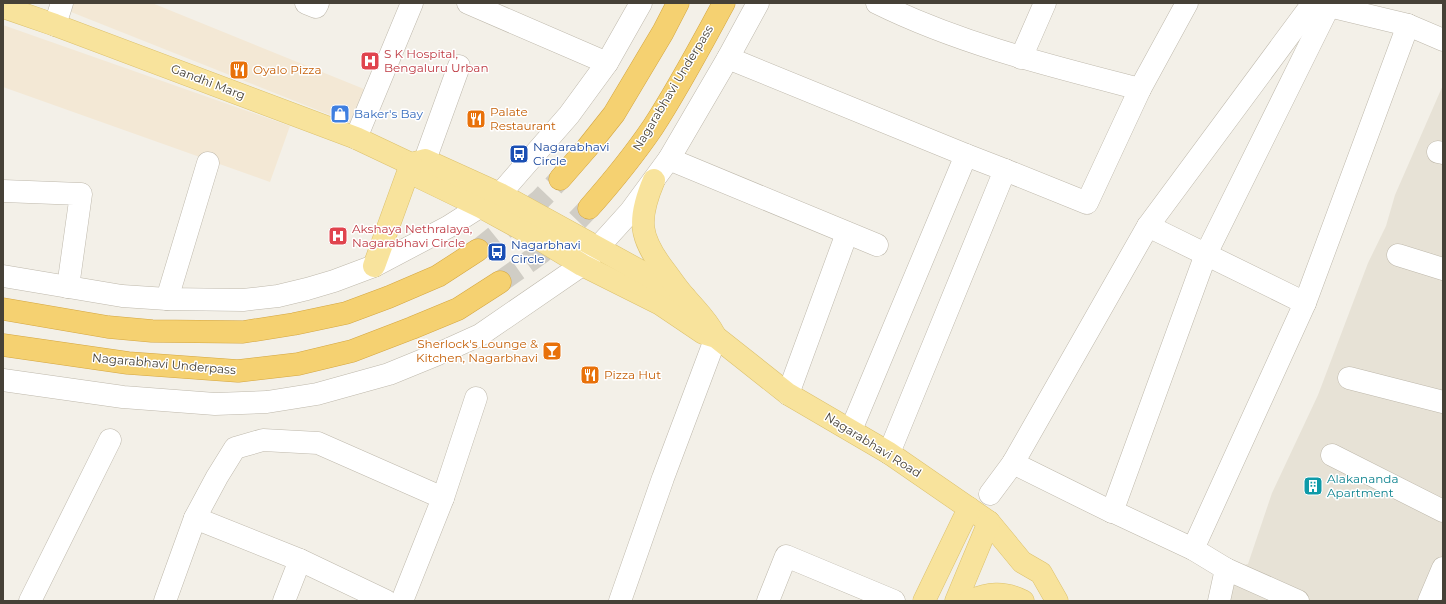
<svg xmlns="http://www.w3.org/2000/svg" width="1446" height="604" viewBox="0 0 1446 604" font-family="Montserrat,sans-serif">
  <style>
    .residential { fill: #e7e2d6 }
    .commercial { fill: #f3e8d5 }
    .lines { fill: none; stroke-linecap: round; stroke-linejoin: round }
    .highway-tunnel { stroke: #d0cdc5; stroke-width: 22; stroke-dasharray: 22 11; stroke-linecap: butt }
    .minor-casing { stroke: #beb8ab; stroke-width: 23 }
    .major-casing { stroke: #dcc16d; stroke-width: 23 }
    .highway-casing { stroke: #d4a641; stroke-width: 23 }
    .minor { stroke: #fff; stroke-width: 22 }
    .major { stroke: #f8e39c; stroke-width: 22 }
    .highway { stroke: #f5d171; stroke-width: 22 }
    .labels { text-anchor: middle; stroke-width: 3; stroke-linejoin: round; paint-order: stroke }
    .health-label { font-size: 12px; fill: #be3a42; stroke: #fff; text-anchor: start }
    .food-label { font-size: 12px; fill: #c56008; stroke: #fff; text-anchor: start }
    .street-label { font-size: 12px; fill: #464137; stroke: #fff }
    .shop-label { font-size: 12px; fill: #366cbe; stroke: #fff; text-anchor: start }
    .transit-label { font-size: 12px; fill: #164399; stroke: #fff; text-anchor: start }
    .culture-label { font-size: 12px; fill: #0d838f; stroke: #fff; text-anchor: start }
  </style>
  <rect width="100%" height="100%" fill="#f3f0e8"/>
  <!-- residential -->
  <polygon class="residential" points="1443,85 1443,601 1219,601 1226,569 1248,564 1272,493 1318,395 1368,263 1386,226 1395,195"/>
  <!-- commercial -->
  <g class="commercial">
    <polygon points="74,3 152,3 364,89 350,123 71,12"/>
    <polygon points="3,25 290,126 270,182 3,87"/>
  </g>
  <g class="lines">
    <!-- highway-tunnel -->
    <g class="highway-tunnel">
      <polyline points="478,250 540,200 560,179"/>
      <polyline points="500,282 541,253 567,231 589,208"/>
    </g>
    <!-- minor casing -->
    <g class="minor-casing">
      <g id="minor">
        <polyline points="306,3 316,7 318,3"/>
        <polyline points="468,3 607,63"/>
        <path d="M877,3c83,41 174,63 263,86"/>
        <polyline points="1323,3 1329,6 1408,25 1443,40"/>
        <polyline points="55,25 62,3"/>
        <polyline points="728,58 966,155 1005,170 1087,203 1140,89 1187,3"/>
        <polyline points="1021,58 1045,3"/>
        <polyline points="356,138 412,3"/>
        <polyline points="1438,152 1443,153"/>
        <polyline points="669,159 877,245"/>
        <polyline points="425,160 459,66"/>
        <polyline points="3,191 81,194 68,287"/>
        <polyline points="1148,226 1305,303"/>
        <polyline points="1398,255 1443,269"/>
        <polyline points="3,276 122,296 167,299 243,300 278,296 307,289 334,281 374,266 448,227 500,194 569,115 607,63 641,3"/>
        <polyline points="167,299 208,163"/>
        <polyline points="1349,378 1443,402"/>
        <polyline points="3,380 123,397 215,404 267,402 317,394 389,374 438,354 480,335 582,265 630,212 669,159 728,58 758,3"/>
        <polyline points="788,394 847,233"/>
        <polyline points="851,430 966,155"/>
        <polyline points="889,453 1005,170"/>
        <polyline points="1332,455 1443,511"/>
        <polyline points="1013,463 1112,512 1114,512 1193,549 1226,569"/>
        <polyline points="990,494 1013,463 1148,226 1313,3"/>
        <polyline points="1112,512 1206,254 1329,6"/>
        <polyline points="195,518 300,560 386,601"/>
        <polyline points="1193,549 1305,303 1408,25"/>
        <polyline points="30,601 110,440"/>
        <polyline points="165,601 195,518 217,477 235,448 263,440 318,443 443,498"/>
        <polyline points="284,601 300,560"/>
        <polyline points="402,601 443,498 476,398"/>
        <polyline points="620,601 663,478 716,337"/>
        <polyline points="768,601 786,556 894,601"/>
        <polyline points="1219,601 1226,569 1298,601"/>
        <polyline points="1429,601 1443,568"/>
      </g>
    </g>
    <!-- major casing -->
    <g class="major-casing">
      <g id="major">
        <polyline points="3,7 55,25 356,138 411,164 419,177 481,207 536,237 582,265 660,304 703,333 716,337 788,394 889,453 989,522 1022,562 1041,573 1057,601"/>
        <polyline points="411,164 425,160 500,194 662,283 680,292"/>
        <path d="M654,180c-17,40 -15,57 11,91 7,9 13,19 21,27 10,12 21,22 28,36"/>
        <polyline points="374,266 411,164"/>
        <polyline points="924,601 969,508"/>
        <polyline points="956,601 989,522"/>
        <path d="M969,601c20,-8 34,-10 54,0"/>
      </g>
    </g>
    <!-- highway casing -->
    <g class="highway-casing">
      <g id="highway">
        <polyline points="560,179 587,148 614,114 663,32 678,3"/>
        <path d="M589,208c23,-26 45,-53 64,-81 26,-40 48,-82 71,-124"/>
        <polyline points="3,309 108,327 152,331 243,332 294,324 346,313 389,297 438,276 478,250"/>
        <polyline points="3,345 128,363 238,371 298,364 352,351 412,328 458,309 500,282"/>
      </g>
    </g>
    <!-- minor -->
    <use href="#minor" class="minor"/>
    <!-- major -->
    <use href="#major" class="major"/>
    <!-- highway -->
    <use href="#highway" class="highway"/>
  </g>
  <!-- icons -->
  <defs>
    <g id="hospital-square" transform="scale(1)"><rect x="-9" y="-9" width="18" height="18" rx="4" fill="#e0444e" stroke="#fff"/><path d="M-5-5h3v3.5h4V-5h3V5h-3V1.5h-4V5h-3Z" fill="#fff"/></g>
    <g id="restaurant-square" transform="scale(1)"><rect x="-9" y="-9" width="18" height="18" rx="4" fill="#e8710a" stroke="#fff"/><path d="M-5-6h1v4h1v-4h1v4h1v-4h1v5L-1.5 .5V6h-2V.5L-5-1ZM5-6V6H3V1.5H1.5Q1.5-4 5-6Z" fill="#fff"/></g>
    <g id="shop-square" transform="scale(1)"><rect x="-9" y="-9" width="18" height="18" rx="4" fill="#3f7fe0" stroke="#fff"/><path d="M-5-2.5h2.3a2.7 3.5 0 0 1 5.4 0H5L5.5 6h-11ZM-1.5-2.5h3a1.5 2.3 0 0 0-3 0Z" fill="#fff"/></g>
    <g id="bus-square" transform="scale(1)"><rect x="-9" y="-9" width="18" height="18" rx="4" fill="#1a4fb4" stroke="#fff"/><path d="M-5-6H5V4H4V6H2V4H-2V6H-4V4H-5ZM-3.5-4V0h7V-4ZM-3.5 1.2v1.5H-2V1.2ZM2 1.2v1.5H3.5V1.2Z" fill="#fff"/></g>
    <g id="bar-square" transform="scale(1)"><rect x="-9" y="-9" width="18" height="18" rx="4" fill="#e8710a" stroke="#fff"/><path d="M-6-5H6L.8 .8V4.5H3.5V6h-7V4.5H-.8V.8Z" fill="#fff"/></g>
    <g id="building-square" transform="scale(1)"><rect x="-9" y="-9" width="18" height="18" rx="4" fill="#0f9aa8" stroke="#fff"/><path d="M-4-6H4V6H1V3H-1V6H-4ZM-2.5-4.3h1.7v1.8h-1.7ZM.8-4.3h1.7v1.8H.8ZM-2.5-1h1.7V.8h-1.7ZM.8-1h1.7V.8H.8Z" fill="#fff"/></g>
  </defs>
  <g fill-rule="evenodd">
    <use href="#hospital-square" x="370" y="61"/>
    <use href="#restaurant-square" x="239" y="70"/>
    <use href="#shop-square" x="340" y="114"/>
    <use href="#restaurant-square" x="476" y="119"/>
    <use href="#bus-square" x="519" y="154"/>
    <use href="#hospital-square" x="338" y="236"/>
    <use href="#bus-square" x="497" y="252"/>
    <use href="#bar-square" x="552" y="351"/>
    <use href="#restaurant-square" x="590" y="375"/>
    <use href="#building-square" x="1313" y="486"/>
  </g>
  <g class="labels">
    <!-- health labels -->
    <g class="health-label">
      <text x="384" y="58">S K Hospital,<tspan x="384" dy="14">Bengaluru Urban</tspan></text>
      <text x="352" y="233">Akshaya Nethralaya,<tspan x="352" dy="14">Nagarabhavi Circle</tspan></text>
    </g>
    <!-- food labels -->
    <g class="food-label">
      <text x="253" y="74">Oyalo Pizza</text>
      <text x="490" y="116">Palate<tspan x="490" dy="14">Restaurant</tspan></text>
      <text x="538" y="348" text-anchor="end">Sherlock's Lounge &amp;<tspan x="538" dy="14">Kitchen, Nagarbhavi</tspan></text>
      <text x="604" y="379">Pizza Hut</text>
    </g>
    <!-- street labels -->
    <g class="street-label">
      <text transform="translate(208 82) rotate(21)" y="4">Gandhi Marg</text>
      <text transform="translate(673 88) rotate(-59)" y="4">Nagarabhavi Underpass</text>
      <text transform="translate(164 364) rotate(5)" y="4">Nagarabhavi Underpass</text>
      <text transform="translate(873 445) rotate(32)" y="4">Nagarabhavi Road</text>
    </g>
    <!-- shop labels -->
    <g class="shop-label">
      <text x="354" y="118">Baker's Bay</text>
    </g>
    <!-- transit labels -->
    <g class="transit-label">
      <text x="533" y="151">Nagarabhavi<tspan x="533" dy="14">Circle</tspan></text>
      <text x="511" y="249">Nagarbhavi<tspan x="511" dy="14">Circle</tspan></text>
    </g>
    <!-- culture labels -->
    <g class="culture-label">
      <text x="1327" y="483">Alakananda<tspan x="1327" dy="14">Apartment</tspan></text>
    </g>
  </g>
  <!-- border -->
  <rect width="1446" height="604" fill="none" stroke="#464137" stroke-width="8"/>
</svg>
